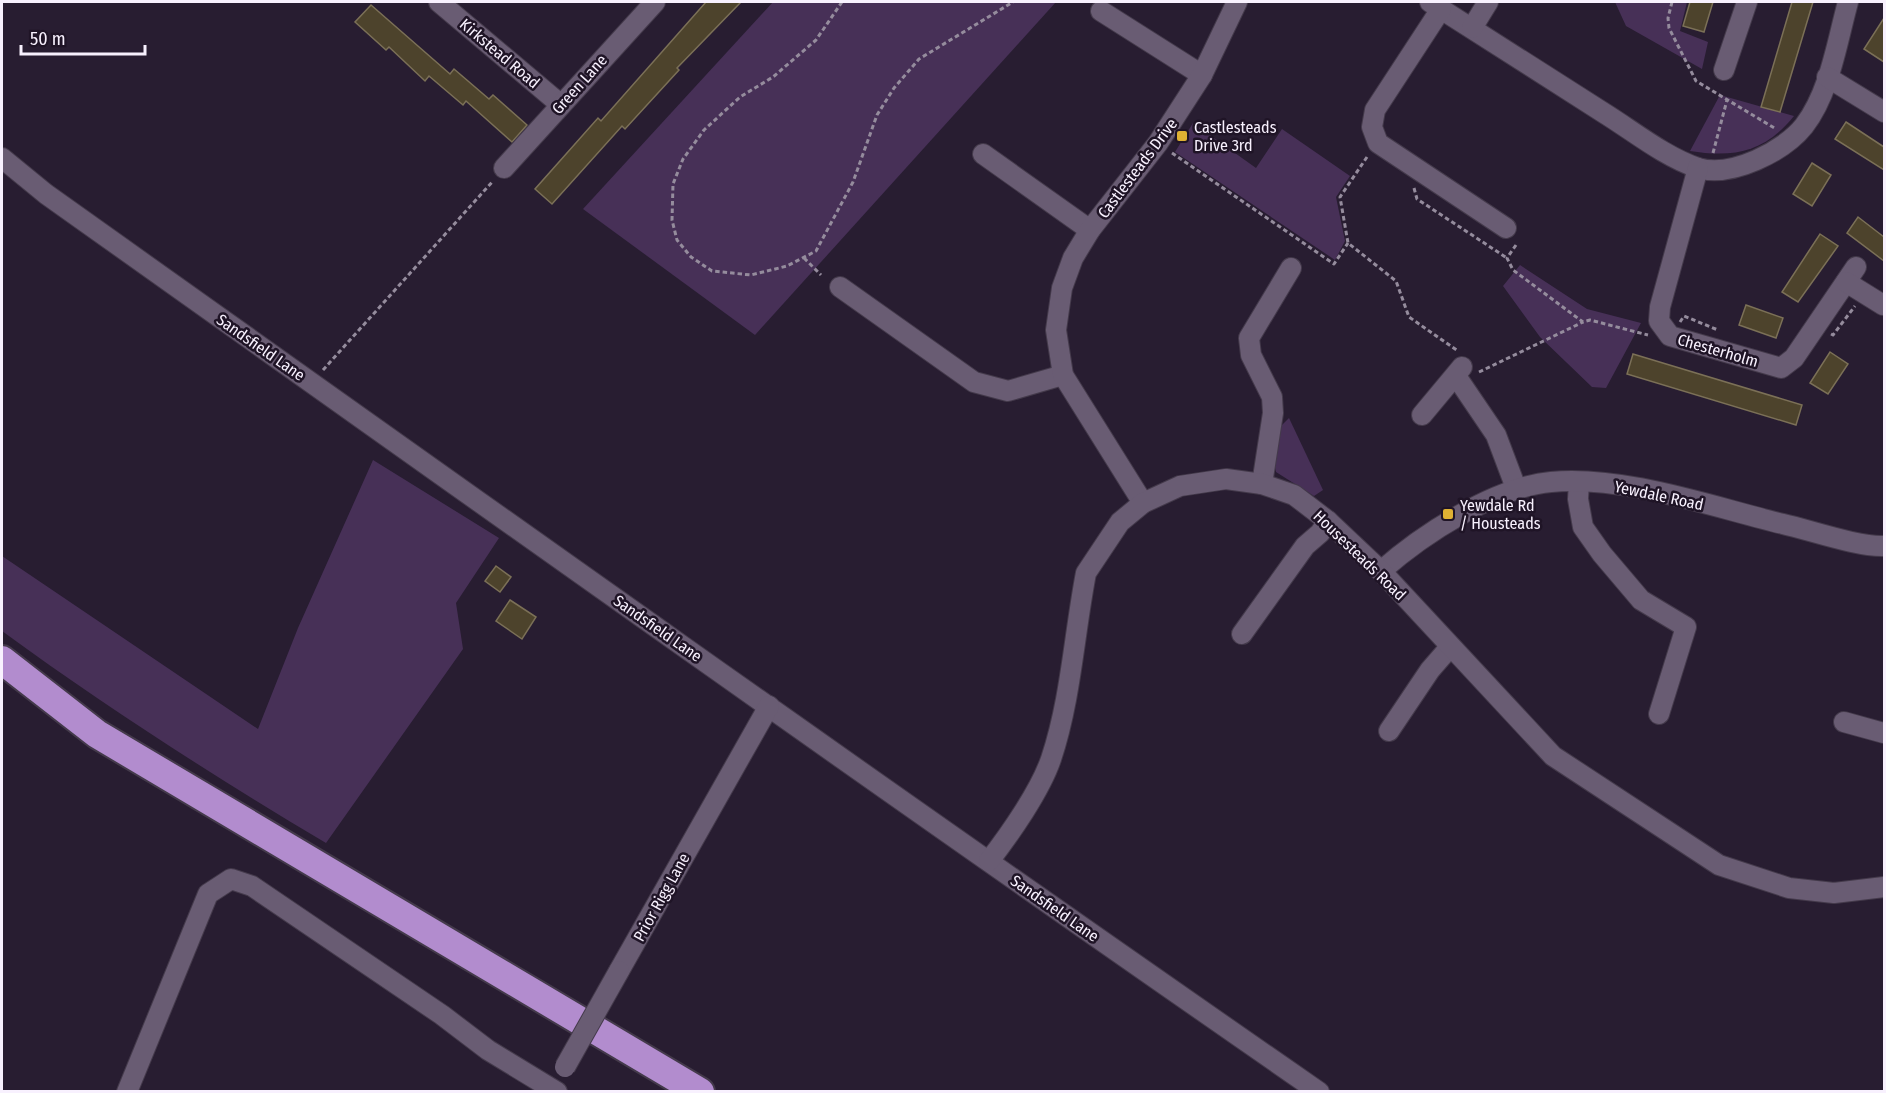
<svg xmlns="http://www.w3.org/2000/svg" width="1886" height="1093" viewBox="0 0 1886 1093" font-family="'Fira Sans Condensed',sans-serif">
  <style>
    .green { fill: #473057 }
    .building { fill: #4d432c; stroke: #7b7057; stroke-width: 1.5 }
    .lines { fill: none; stroke-linecap: round; stroke-linejoin: round }
    .minor-casing { stroke: #443a4b; stroke-width: 22 }
    .highway-casing { stroke: #443a4b; stroke-width: 32 }
    .path { stroke: #958c9d; stroke-width: 3; stroke-dasharray: 4.5 3; stroke-linecap: butt }
    .minor { stroke: #695c73; stroke-width: 20 }
    .highway { stroke: #b28cce; stroke-width: 28 }
    .minor-bridge-casing { stroke: #443a4b; stroke-width: 22; stroke-linecap: butt }
    .minor-bridge { stroke: #695c73; stroke-width: 20 }
    .poi-dot { fill: #dfb133; stroke: #1f1426; stroke-width: 2 }
    .labels { text-anchor: middle; stroke-width: 5; stroke-linejoin: round; paint-order: stroke }
    .street-label { font-size: 16px; fill: #f8f1fe; stroke: #1f1426 }
    .poi-label { font-size: 16px; fill: #f8f1fe; stroke: #1f1426; text-anchor: start }
  </style>
  <rect width="100%" height="100%" fill="#281d31"/>
  <!-- green -->
  <g class="green">
    <polygon points="773,2 1056,2 755,335 583,209"/>
    <polygon points="1615,2 1687,2 1680,31 1708,42 1702,69 1626,26"/>
    <path d="M1720,95l74,21c-29,36 -60,42 -104,35z"/>
    <polygon points="1193,123 1256,168 1282,129 1350,176 1336,197 1345,241 1335,260 1175,152"/>
    <polygon points="1520,265 1587,309 1641,323 1606,388 1592,387 1540,337 1503,286"/>
    <polygon points="1289,418 1323,490 1314,496 1276,472 1275,467 1281,426"/>
    <path d="M373,460l126,78 -43,65 7,46 -137,194c-111,-66 -220,-136 -324,-212v-75l256,173 40,-101z"/>
  </g>
  <!-- building -->
  <g class="building">
    <polygon points="706,2 741,2 677,68 679,70 625,129 622,126 552,204 535,189 598,118 601,121"/>
    <polygon points="1690,2 1713,2 1704,32 1683,26"/>
    <polygon points="1792,2 1813,2 1780,112 1761,107"/>
    <polygon points="371,5 450,74 454,69 489,99 493,95 527,125 512,142 466,101 463,105 429,76 425,81 389,47 386,50 355,22"/>
    <polygon points="1884,18 1884,62 1864,49"/>
    <polygon points="1846,122 1884,147 1884,170 1835,139"/>
    <polygon points="1812,163 1831,175 1812,206 1793,194"/>
    <polygon points="1858,217 1884,237 1884,261 1847,233"/>
    <polygon points="1820,234 1838,246 1798,302 1782,292"/>
    <polygon points="1746,305 1783,318 1776,338 1739,325"/>
    <polygon points="1830,352 1848,364 1828,394 1810,383"/>
    <polygon points="1633,354 1802,405 1796,425 1627,374"/>
    <polygon points="496,566 511,577 500,592 485,581"/>
    <polygon points="510,600 536,617 522,639 496,621"/>
  </g>
  <g class="lines">
    <!-- minor casing -->
    <g class="minor-casing">
      <g id="minor">
        <polyline points="439,2 560,104"/>
        <path d="M1430,2c58,37 116,74 174,111 29,18 61,44 94,55 34,10 86,-17 106,-42 26,-34 33,-84 44,-124"/>
        <polyline points="1441,9 1375,110 1372,127 1378,143 1506,228"/>
        <polyline points="1101,11 1202,75"/>
        <polyline points="1472,28 1488,2"/>
        <polyline points="1724,70 1747,2"/>
        <polyline points="1827,77 1884,112"/>
        <polyline points="983,154 1090,230"/>
        <path d="M2,158l44,36c423,301 846,602 1273,898"/>
        <polyline points="504,168 655,2"/>
        <polyline points="1698,168 1660,307 1659,321 1670,336 1781,368 1794,358 1856,267"/>
        <polyline points="1846,282 1883,305"/>
        <polyline points="840,287 974,382 1008,391 1063,375"/>
        <polyline points="1456,376 1496,435 1516,488"/>
        <polyline points="1422,415 1462,367"/>
        <polyline points="1579,482 1578,499 1583,527 1602,554 1641,600 1686,627 1659,714"/>
        <polyline points="1262,484 1273,413 1272,397 1251,355 1249,338 1291,268"/>
        <polyline points="1143,503 1063,375 1056,330 1062,288 1073,258 1090,230 1158,143 1202,75 1237,2"/>
        <path d="M1381,571c42,-37 114,-84 170,-89 72,-7 162,25 232,42 27,6 75,23 101,22"/>
        <polyline points="1242,634 1305,546 1320,533 1328,521"/>
        <polyline points="1844,722 1884,733"/>
        <polyline points="1389,731 1430,670 1450,647"/>
        <path d="M989,861c21,-27 51,-70 62,-102 20,-60 23,-124 35,-186l34,-51 23,-19 37,-17 46,-7 36,5 32,11 34,26 53,50 172,185 166,109 70,23 45,5 50,-6"/>
        <polyline points="619,971 769,706"/>
        <polyline points="127,1092 208,894 231,879 252,886 442,1015 488,1050 557,1092"/>
      </g>
    </g>
    <!-- highway casing -->
    <g class="highway-casing">
      <polyline id="highway" points="2,660 97,734 700,1092"/>
    </g>
    <!-- path -->
    <g class="path">
      <polyline points="842,2 816,40 773,77 740,97 704,130 683,159 673,184 672,220 677,240 691,257 712,271 751,275 787,266 816,251 853,182 877,115 894,88 919,59 1013,2"/>
      <polyline points="1672,2 1668,18 1669,28 1696,81 1776,129"/>
      <polyline points="1172,153 1334,264 1348,243"/>
      <polyline points="1713,153 1727,100"/>
      <polyline points="1367,157 1340,197 1348,243 1396,281 1409,317 1458,351"/>
      <polyline points="1414,188 1417,199 1507,258"/>
      <polyline points="1516,245 1507,258 1513,270 1583,322 1590,320 1648,335"/>
      <polyline points="804,258 821,275"/>
      <polyline points="1680,322 1684,316 1718,330"/>
      <polyline points="1831,334 1833,335 1855,306"/>
      <polyline points="323,370 493,181"/>
      <polyline points="1479,372 1583,322"/>
    </g>
    <!-- minor -->
    <use href="#minor" class="minor"/>
    <!-- highway -->
    <use href="#highway" class="highway"/>
    <!-- minor-bridge casing -->
    <g class="minor-bridge-casing">
      <polyline id="minor-bridge" points="565,1067 619,971"/>
    </g>
    <!-- minor-bridge -->
    <use href="#minor-bridge" class="minor-bridge"/>
  </g>
  <!-- markers -->
  <g class="poi-dot">
    <rect x="1176" y="130" width="12" height="12" rx="3"/>
    <rect x="1442" y="508" width="12" height="12" rx="3"/>
  </g>
  <g class="labels">
    <!-- street labels -->
    <g class="street-label">
      <text transform="translate(500 53) rotate(40)" y="6">Kirkstead Road</text>
      <text transform="translate(579 84) rotate(-48)" y="6">Green Lane</text>
      <text transform="translate(1137 168) rotate(-53)" y="6">Castlesteads Drive</text>
      <text transform="translate(261 347) rotate(35)" y="6">Sandsfield Lane</text>
      <text transform="translate(1718 350) rotate(16)" y="6">Chesterholm</text>
      <text transform="translate(1659 495) rotate(12)" y="6">Yewdale Road</text>
      <text transform="translate(1360 555) rotate(44)" y="6">Housesteads Road</text>
      <text transform="translate(658 628) rotate(35)" y="6">Sandsfield Lane</text>
      <text transform="translate(661 897) rotate(-61)" y="6">Prior Rigg Lane</text>
      <text transform="translate(1055 908) rotate(35)" y="6">Sandsfield Lane</text>
    </g>
    <!-- poi labels -->
    <g class="poi-label">
      <text x="1194" y="133">Castlesteads<tspan x="1194" dy="18">Drive 3rd</tspan></text>
      <text x="1460" y="511">Yewdale Rd<tspan x="1460" dy="18">/ Housteads</tspan></text>
    </g>
  </g>
  <!-- border -->
  <rect width="1886" height="1093" fill="none" stroke="#f8f1fe" stroke-width="6"/>
  <!-- scale -->
  <path d="M21 45v9h124v-9" fill="none" stroke="#f8f1fe" stroke-width="3"/>
  <text x="30" y="45" font-size="18" fill="#f8f1fe" stroke="#1f1426" stroke-width="4.5" paint-order="stroke">50 m</text>
</svg>
